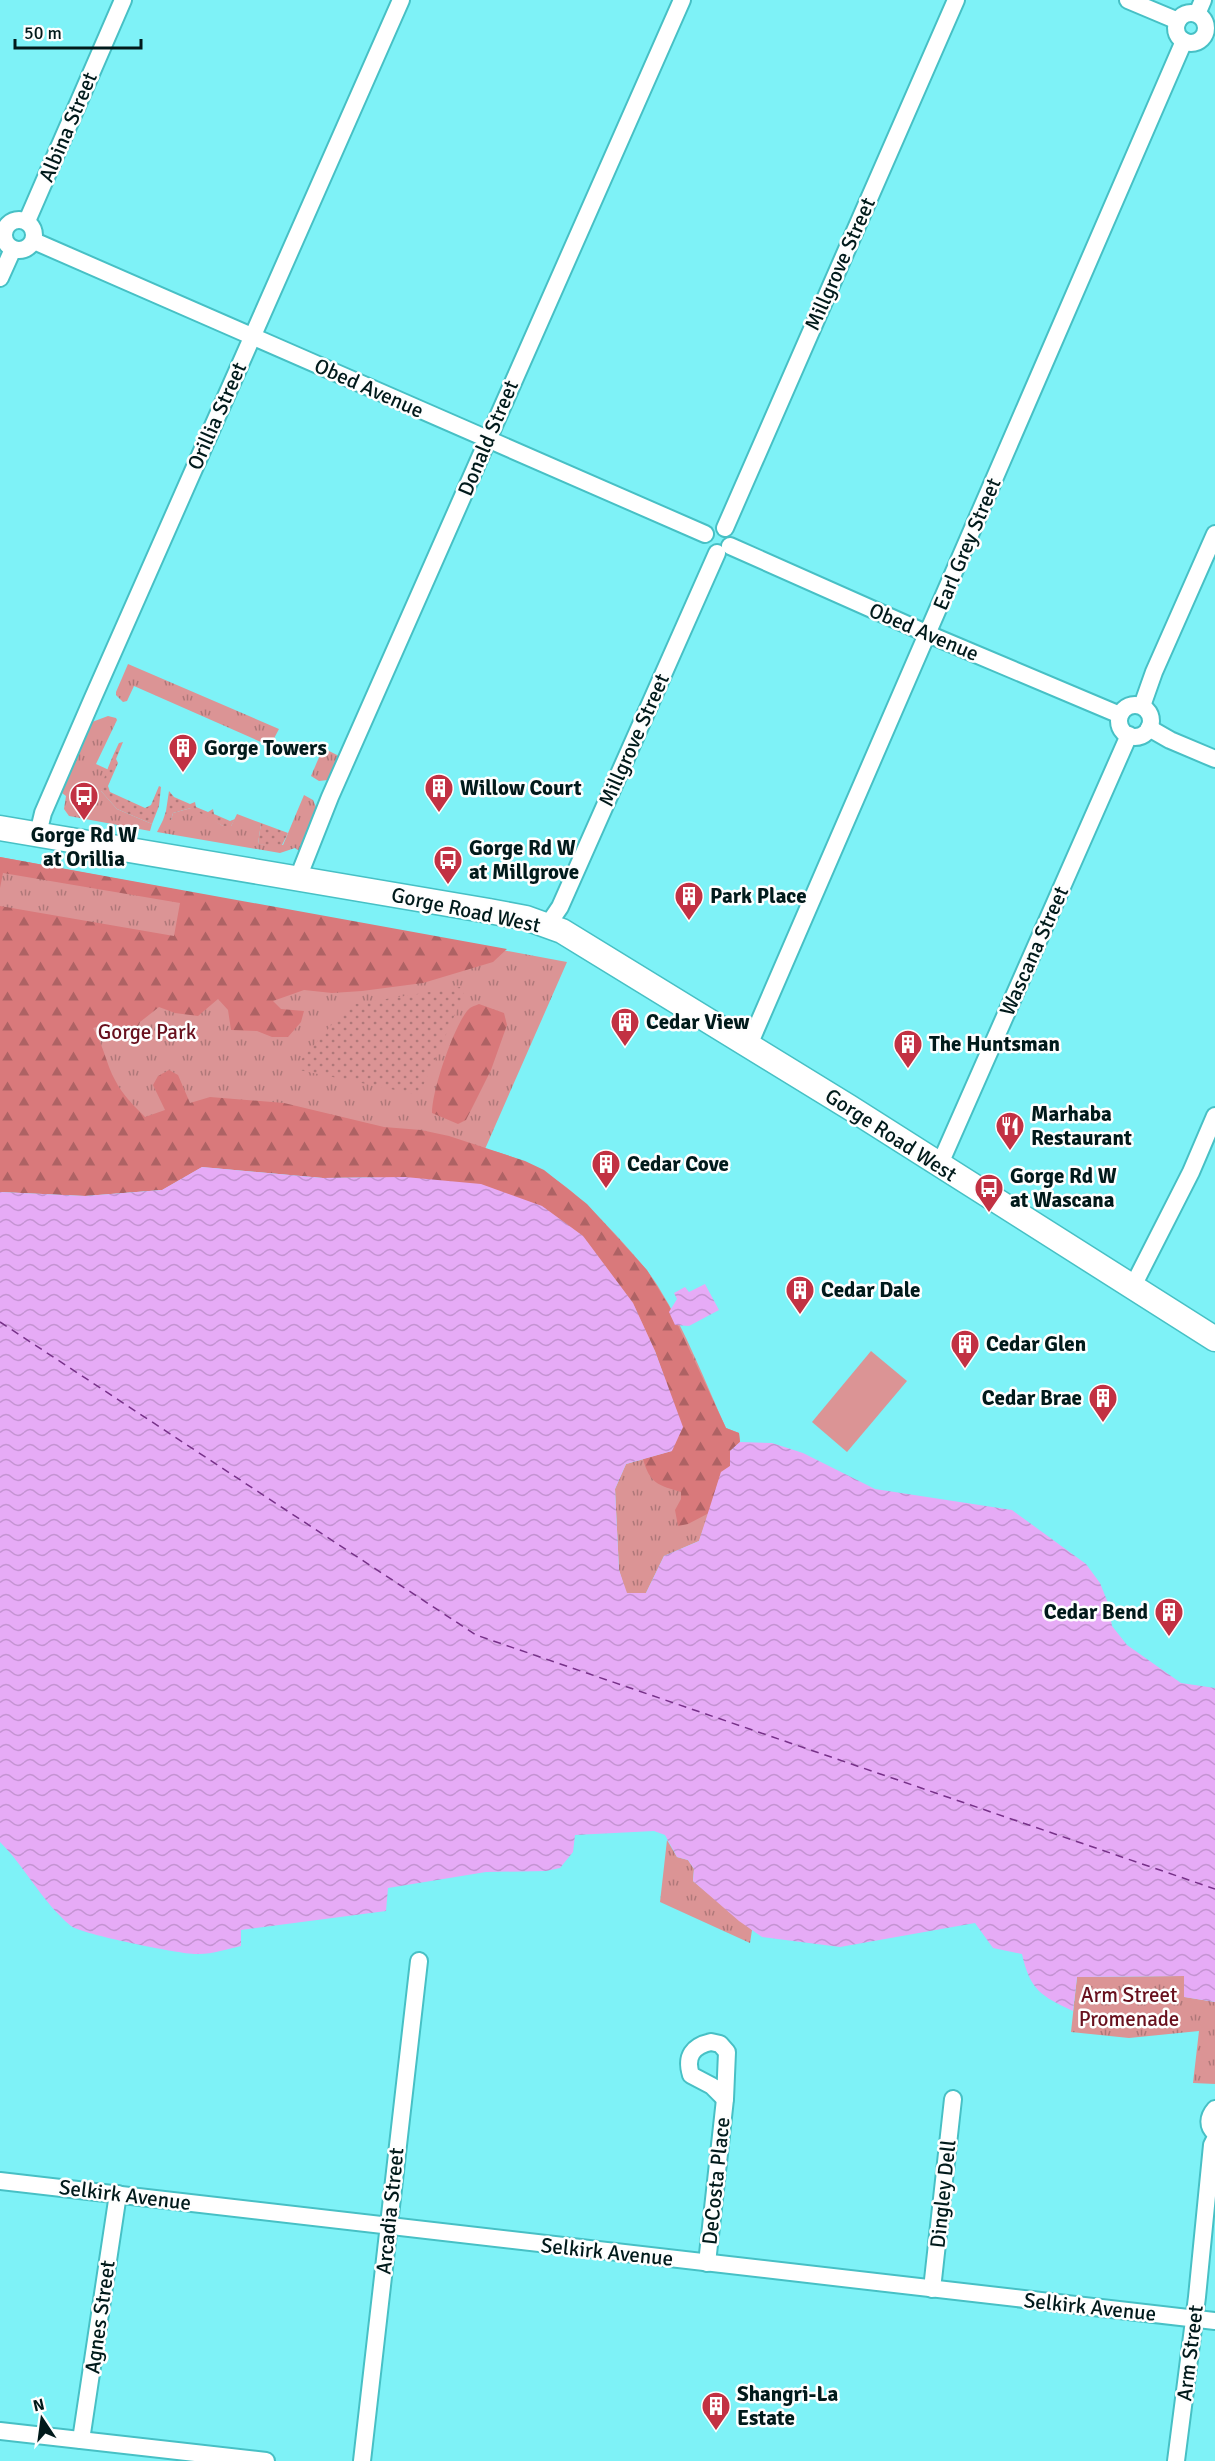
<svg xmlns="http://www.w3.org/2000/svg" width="1215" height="2461" viewBox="0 0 1215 2461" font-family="Signika,sans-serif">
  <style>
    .grass { fill: url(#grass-tufts) }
    .forest { fill: url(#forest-firs) }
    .garden { fill: url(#garden-dots) }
    .pitch { fill: #db9495 }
    .water { fill: url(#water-waves) }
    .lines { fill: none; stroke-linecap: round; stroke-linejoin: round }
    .ferry { stroke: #763188; stroke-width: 1.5; stroke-dasharray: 8 6; stroke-linecap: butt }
    .street-casing { stroke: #47c0c5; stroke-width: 20 }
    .secondary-casing { stroke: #47c0c5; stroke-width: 27 }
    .street { stroke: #fff; stroke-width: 16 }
    .secondary { stroke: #fff; stroke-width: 24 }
    .labels { text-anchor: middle; stroke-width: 5; stroke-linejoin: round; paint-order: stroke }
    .street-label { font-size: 21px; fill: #011a1b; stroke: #fefefe }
    .poi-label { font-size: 21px; font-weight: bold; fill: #011a1b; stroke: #fefefe; text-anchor: start }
    .park-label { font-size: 21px; fill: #68101d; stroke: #fefefe }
  </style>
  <defs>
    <pattern id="grass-tufts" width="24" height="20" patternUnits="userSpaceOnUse" patternTransform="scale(1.5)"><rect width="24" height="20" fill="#db9495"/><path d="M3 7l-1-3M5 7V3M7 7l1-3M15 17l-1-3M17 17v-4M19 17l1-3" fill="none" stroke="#af7879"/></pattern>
    <pattern id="forest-firs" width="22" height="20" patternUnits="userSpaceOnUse" patternTransform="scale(1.5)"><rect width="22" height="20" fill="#d9797b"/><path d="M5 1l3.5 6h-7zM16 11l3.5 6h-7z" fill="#ae6264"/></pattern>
    <pattern id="garden-dots" width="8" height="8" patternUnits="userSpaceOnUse" patternTransform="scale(1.5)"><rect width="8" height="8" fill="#db9495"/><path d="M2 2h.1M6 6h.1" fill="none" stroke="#af7879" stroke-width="1.8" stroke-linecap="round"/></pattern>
    <pattern id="water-waves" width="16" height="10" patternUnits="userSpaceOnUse" patternTransform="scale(1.5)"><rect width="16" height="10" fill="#e6abf6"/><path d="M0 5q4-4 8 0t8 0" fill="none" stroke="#c493d2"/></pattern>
  </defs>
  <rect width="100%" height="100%" fill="#7ef2f7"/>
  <!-- grass -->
  <g class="grass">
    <polygon points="128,664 279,729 270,746 134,686 127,701 123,702 116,695 116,692"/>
    <polygon points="108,716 116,718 117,720 96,764 109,770 101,791 117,809 152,824 150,831 69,816 64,809 66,796 62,793 92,722"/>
    <polygon points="323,748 339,756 328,780 319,781 311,776"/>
    <polygon points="304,795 313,800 316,807 299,851 295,848 280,853 157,832 163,820 171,820 173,813 191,808 196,808 223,826 231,826 237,814 261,823 258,844 283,845"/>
    <path d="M0,857l567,105 -82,187c60,14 90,42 131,86 15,17 31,33 43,53 27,43 46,94 67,140l13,5 1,9 -10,9v15l-21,47 -10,28 -35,15 -18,37h-20l-7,-23 -4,-81 11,-25 46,-13 -6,-69 -11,-31 -174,-167 -279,-17 -40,23 -162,2z"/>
    <polygon points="667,1840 677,1857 688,1860 694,1869 693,1881 752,1930 750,1943 660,1902"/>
    <polygon points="1184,1976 1185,1997 1215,2002 1215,2084 1193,2083 1199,2031 1129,2038 1071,2032 1077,1977"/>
  </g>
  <!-- forest -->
  <g class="forest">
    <path d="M0,857l507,92 -14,13 -70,21 -61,8 -30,2 -28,-3 -31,11 8,8 23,2 -3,11 -13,15h-16l-15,-6 -26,-1 -3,-20 -10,-11 -20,17 -23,-3 -16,-6 -19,15 -4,12 -13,1 -19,-10 -11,3c11,18 13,36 22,52 7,14 19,26 30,37l20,-7 -12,-25 5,-9 11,-6 9,5 12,28 20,-6 74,6 100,24 37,3 28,6 76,25 19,9 43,34 60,66 22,36 57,122 13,5 1,9 -10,9v15l-9,6 -12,41 -21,11 -10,2 -3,-16 6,-11v-7c-23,-7 -31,-8 -38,-33l29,-8 -6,-69 -11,-31 -22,-48 -50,-67 -41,-30 -137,-29 -82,1 -121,-11 -40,23 -77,6 -85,-4v-286l174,30 6,-33 -177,-30 -3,15z"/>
    <path d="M479,1004l25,9 3,12 -16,45 -25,50 -8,4 -26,-11c0,-23 21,-84 35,-102 3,-4 7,-5 12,-7z"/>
  </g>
  <!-- garden -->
  <g class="garden">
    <path d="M123,742l-7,17 2,4 -10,23 2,6 35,16 6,-3 8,-19 2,1 -2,19 -7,18 -35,-15 -16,-18c1,-11 13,-38 18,-48z"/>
    <polygon points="169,791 174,797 190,804 195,802 196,807 208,812 213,809 214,814 230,821 235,819 231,826 223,826 191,808 173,813 171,820 163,820 166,811"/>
    <polygon points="261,823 288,833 281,847 258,844"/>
    <polygon points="460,987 464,994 419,1095 299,1070 300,1061 349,1005"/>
  </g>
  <!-- pitch -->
  <polygon class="pitch" points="871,1351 907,1381 847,1452 812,1422"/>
  <!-- water -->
  <g class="water">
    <path d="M202,1167l121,11 82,-1 76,7 61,22 41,30 50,67 22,48 28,76 -11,24 -46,13 -11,25 4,81 8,23h19l18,-37 35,-15 22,-69 9,-6v-15l10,-9 32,1 31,10 72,36 137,21 74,54 14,19 8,20 4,23 15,19 54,38 34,5v314l-31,-5v-21l-107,1 -4,34c-32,-15 -43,-21 -51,-57l-29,-6 -18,-25 -135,24 -78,-10 -23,-16 -46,-40 1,-12 -6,-9 -11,-3 -12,-22 -11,-4 -79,4 -2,17 -13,16 -14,3 -60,1 -98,16 -2,23 -145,19v16c-14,3 -31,9 -45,8 -17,0 -115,-20 -125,-28 -29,-24 -45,-58 -71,-84v-650l85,4 77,-6z"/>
    <polygon points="705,1284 719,1310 689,1326 675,1325 669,1312 677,1299 674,1293 685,1287 689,1292"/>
  </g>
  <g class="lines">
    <!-- ferry -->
    <polyline class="ferry" points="0,1322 476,1635 1215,1889"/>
    <!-- street casing -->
    <g class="street-casing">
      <g id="street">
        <polyline points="1128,0 1178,21"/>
        <circle cx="1191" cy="28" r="15"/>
        <polyline points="1197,14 1203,0"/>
        <circle cx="19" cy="235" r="15"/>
        <polyline points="27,221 123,0"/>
        <polyline points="34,241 705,534"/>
        <polyline points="0,278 13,249"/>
        <polyline points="725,528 956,0"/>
        <polyline points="730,546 928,634 1120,715"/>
        <circle cx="1135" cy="721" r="16"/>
        <polyline points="1142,706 1154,672 1215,534"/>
        <polyline points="1149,728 1170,740 1215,759"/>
        <polyline points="38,834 43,813 92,700 401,0"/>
        <polyline points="298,878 330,797 682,0"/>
        <polyline points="547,926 560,907 717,553"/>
        <polyline points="749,1045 1184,41"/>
        <polyline points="939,1166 1129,735"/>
        <polyline points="1133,1286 1191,1172 1215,1116"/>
        <path d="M711,2042l9,2 7,8 -2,47 -13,-13 -21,-11c-6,-19 2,-29 20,-33z"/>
        <path d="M1215,2109c-7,8 -8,17 0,24"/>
        <polyline points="0,2181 1215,2321"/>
        <polyline points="707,2263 725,2099"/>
        <polyline points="932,2289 953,2099"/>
        <polyline points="0,2431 266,2461"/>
        <polyline points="81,2440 118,2194"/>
        <polyline points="362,2461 419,1961"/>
        <polyline points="1176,2461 1197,2297 1212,2145 1215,2139"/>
      </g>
    </g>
    <!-- secondary casing -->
    <g class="secondary-casing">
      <polyline id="secondary" points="0,828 489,911 526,918 562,931 849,1107 1215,1339"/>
    </g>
    <!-- street -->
    <use href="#street" class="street"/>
    <!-- secondary -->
    <use href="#secondary" class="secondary"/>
  </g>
  <!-- icons -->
  <defs>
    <g id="building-pin" transform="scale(1.5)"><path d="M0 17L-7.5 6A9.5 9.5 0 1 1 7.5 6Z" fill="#c23143" stroke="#fefefe"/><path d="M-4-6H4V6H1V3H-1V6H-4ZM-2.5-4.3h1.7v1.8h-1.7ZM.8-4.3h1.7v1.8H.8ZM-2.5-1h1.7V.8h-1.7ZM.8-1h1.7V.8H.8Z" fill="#fff"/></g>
    <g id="bus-pin" transform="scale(1.5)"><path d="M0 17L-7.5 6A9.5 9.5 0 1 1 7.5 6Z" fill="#c23143" stroke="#fefefe"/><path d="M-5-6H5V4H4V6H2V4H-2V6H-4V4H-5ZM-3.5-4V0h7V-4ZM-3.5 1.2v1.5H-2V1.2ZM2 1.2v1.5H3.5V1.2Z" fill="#fff"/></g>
    <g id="restaurant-pin" transform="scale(1.5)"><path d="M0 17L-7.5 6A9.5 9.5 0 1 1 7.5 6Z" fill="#c23143" stroke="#fefefe"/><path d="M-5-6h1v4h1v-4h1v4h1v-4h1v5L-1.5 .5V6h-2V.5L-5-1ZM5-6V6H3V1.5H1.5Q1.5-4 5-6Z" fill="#fff"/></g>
  </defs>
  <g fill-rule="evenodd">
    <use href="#building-pin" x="183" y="748"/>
    <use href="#building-pin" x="439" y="788"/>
    <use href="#bus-pin" x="84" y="796"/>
    <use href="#bus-pin" x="448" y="860"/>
    <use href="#building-pin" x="689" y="896"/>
    <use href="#building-pin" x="625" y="1022"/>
    <use href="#building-pin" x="908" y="1044"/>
    <use href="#restaurant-pin" x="1010" y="1126"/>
    <use href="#building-pin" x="606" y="1164"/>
    <use href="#bus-pin" x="989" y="1188"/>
    <use href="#building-pin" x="800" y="1290"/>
    <use href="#building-pin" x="965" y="1344"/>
    <use href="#building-pin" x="1103" y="1398"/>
    <use href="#building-pin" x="1169" y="1612"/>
    <use href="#building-pin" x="716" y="2406"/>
  </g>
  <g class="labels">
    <!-- street labels -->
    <g class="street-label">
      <text transform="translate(68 127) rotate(-67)" y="7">Albina Street</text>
      <text transform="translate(840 264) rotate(-66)" y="7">Millgrove Street</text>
      <text transform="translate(369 388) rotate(24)" y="7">Obed Avenue</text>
      <text transform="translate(217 416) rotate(-66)" y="7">Orillia Street</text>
      <text transform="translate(488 438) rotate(-67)" y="7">Donald Street</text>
      <text transform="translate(967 544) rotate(-67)" y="7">Earl Grey Street</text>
      <text transform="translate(924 632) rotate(23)" y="7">Obed Avenue</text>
      <text transform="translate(634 740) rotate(-66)" y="7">Millgrove Street</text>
      <text transform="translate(466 910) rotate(12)" y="7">Gorge Road West</text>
      <text transform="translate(1034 951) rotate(-66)" y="7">Wascana Street</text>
      <text transform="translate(891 1135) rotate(33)" y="7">Gorge Road West</text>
      <text transform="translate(716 2181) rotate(-84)" y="7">DeCosta Place</text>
      <text transform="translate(943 2194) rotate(-84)" y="7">Dingley Dell</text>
      <text transform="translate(125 2195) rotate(7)" y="7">Selkirk Avenue</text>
      <text transform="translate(390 2211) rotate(-84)" y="7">Arcadia Street</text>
      <text transform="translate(607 2252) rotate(6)" y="7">Selkirk Avenue</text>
      <text transform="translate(1090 2307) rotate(6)" y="7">Selkirk Avenue</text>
      <text transform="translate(100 2317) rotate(-82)" y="7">Agnes Street</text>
      <text transform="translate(1190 2353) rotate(-83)" y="7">Arm Street</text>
    </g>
    <!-- poi labels -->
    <g class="poi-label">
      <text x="204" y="755">Gorge Towers</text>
      <text x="460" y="795">Willow Court</text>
      <text x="84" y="842" text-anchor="middle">Gorge Rd W<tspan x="84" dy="24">at Orillia</tspan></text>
      <text x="469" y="855">Gorge Rd W<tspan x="469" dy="24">at Millgrove</tspan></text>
      <text x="710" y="903">Park Place</text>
      <text x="646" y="1029">Cedar View</text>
      <text x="929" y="1051">The Huntsman</text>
      <text x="1031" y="1121">Marhaba<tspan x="1031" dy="24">Restaurant</tspan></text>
      <text x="627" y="1171">Cedar Cove</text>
      <text x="1010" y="1183">Gorge Rd W<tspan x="1010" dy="24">at Wascana</tspan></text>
      <text x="821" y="1297">Cedar Dale</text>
      <text x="986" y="1351">Cedar Glen</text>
      <text x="1082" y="1405" text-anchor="end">Cedar Brae</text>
      <text x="1148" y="1619" text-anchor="end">Cedar Bend</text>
      <text x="737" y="2401">Shangri-La<tspan x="737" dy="24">Estate</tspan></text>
    </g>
    <!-- park labels -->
    <g class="park-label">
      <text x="147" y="1039">Gorge Park</text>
      <text x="1129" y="2002">Arm Street<tspan x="1129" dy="24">Promenade</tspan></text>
    </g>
  </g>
  <!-- north arrow -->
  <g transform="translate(42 2419) rotate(347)" stroke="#fefefe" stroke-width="4.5" paint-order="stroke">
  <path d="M0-4.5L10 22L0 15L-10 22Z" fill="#011a1b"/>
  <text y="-9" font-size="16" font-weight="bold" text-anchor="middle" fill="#011a1b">N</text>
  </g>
  <!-- scale -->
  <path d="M15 39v9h126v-9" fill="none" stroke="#011a1b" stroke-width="3"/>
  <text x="24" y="39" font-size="18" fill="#011a1b" stroke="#fefefe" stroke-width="4.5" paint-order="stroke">50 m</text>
</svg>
